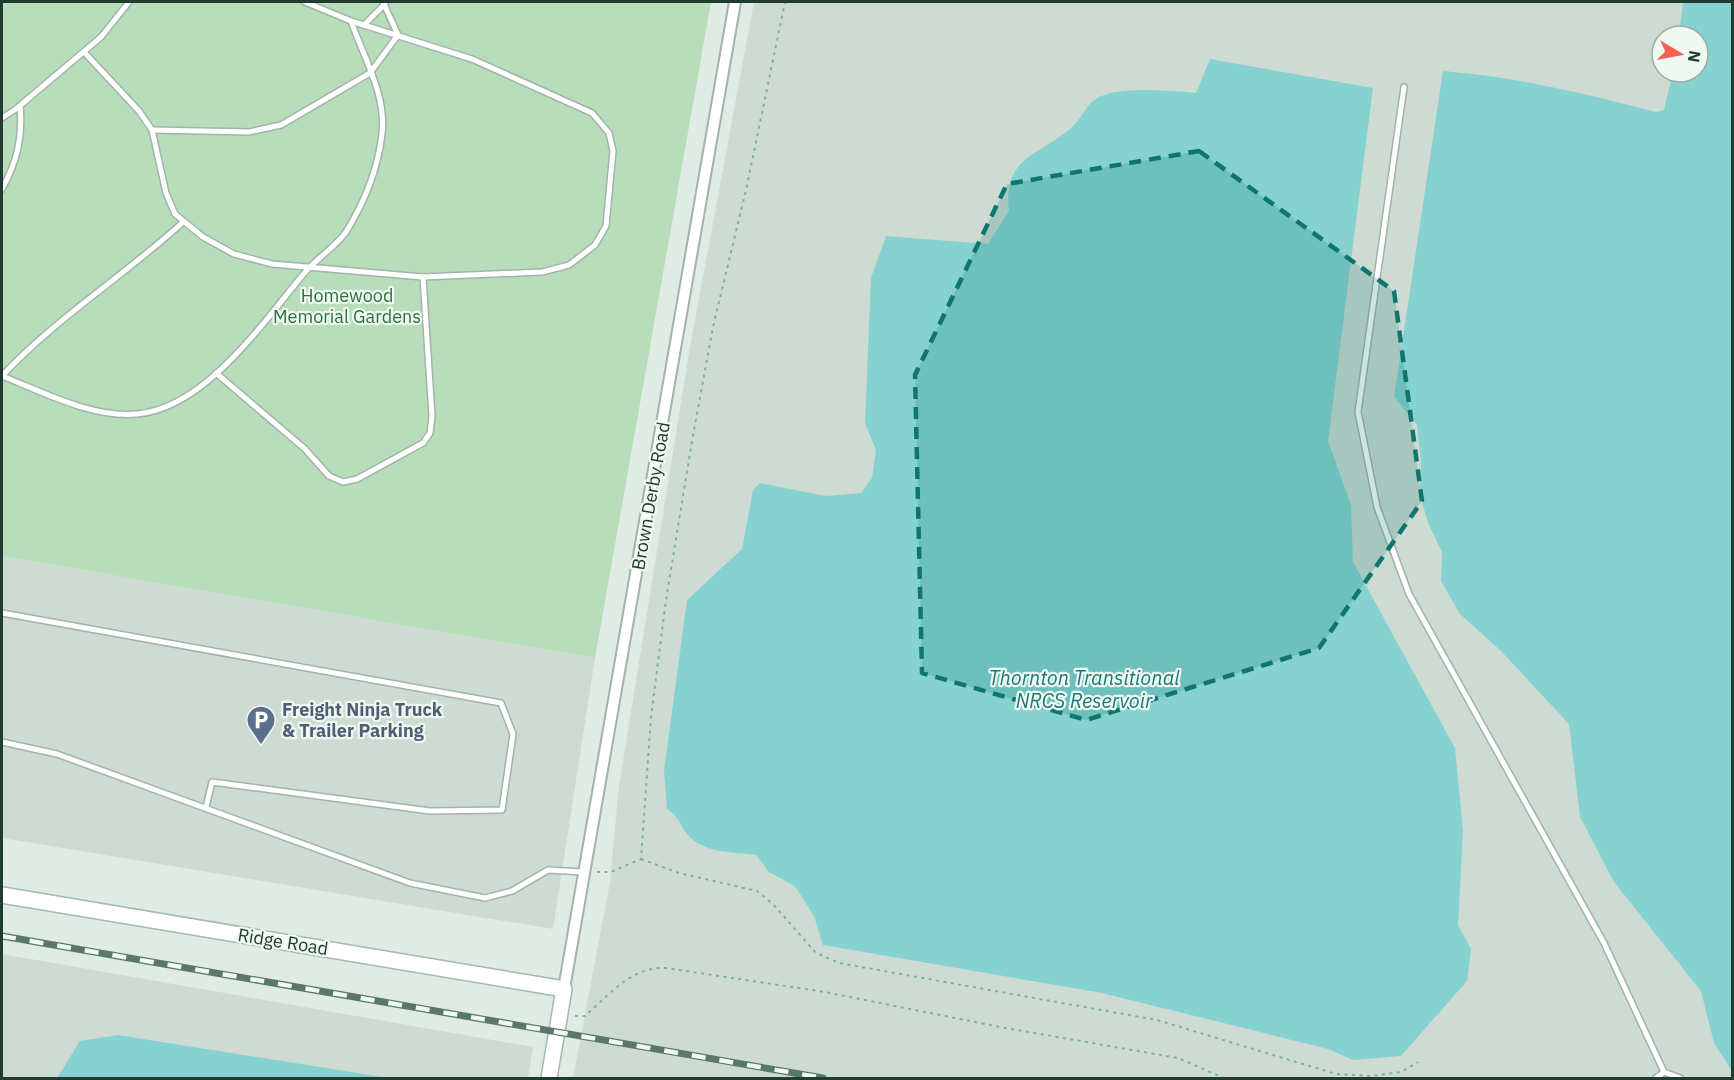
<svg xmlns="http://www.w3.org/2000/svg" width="1734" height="1080" viewBox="0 0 1734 1080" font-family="'IBM Plex Sans',sans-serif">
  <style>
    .built { fill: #cedbd3; fill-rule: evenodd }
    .green { fill: #b7ddbb }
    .water { fill: #86d2d1 }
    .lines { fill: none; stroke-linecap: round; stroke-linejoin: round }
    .lane-casing { stroke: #a2b3aa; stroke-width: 8 }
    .street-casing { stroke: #a2b3aa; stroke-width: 14 }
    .secondary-casing { stroke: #a0baad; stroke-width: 18 }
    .path { stroke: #7faf98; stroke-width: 2; stroke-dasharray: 3 4.5; stroke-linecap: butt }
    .lane { stroke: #fff; stroke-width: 5 }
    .street { stroke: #fff; stroke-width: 10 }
    .secondary { stroke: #fff; stroke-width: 15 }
    .rail-casing { stroke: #5a776b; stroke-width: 7 }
    .rail { stroke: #f0f8f2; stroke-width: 4.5; stroke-dasharray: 14; stroke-linecap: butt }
    .marked { fill: #0f766e; fill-opacity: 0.2; stroke: #0f766e; stroke-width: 4.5; stroke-dasharray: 12 8; stroke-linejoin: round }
    .labels { text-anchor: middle; stroke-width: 4.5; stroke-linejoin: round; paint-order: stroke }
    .park-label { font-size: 18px; fill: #29733a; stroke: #f0f8f2 }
    .street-label { font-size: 18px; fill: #203b30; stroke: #f0f8f2 }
    .service-label { font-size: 18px; font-weight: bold; fill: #4e5e75; stroke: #f0f8f2; text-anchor: start }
    .water-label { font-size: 20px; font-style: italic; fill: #197878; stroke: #f0f8f2 }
  </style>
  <rect width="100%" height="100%" fill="#dfebe4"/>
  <!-- built -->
  <g class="built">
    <path d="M754,2h978v1076h-1159l37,-196 9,-96 71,-439zM1662,36h36v36h-36z"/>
    <polygon points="2,556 595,658 553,929 2,838"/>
    <polygon points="2,954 533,1047 528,1078 2,1078"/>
  </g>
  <!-- green -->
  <polygon class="green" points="2,2 711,2 595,658 2,556"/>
  <!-- water -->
  <g class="water">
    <path d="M1683,2h49v1069l-18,-28 -13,-52 -87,-109 -34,-65 -11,-93 -68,-73 -41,-37 -19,-33 1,-29 -14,-29 -8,-28 1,-34 -4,-36 -23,-28 49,-326c73,6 142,22 213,41l8,-2 9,-38h25v-36h-19z"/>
    <path d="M1210,59l163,29 -45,353 23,64 2,57 102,186 8,83 -5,94 13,24 -4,32 -66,75 -48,4 -25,-11 -226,-56 -279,-48 -9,-29 -19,-30 -26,-14 -13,-17c-22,-3 -53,-2 -68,-20 -10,-12 -6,-15 -21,-26l-3,-38 23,-171 55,-51 11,-59 7,-7 66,13 35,-3 11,-15 4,-28 -11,-27 6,-145 15,-42 102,8 21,-33c-7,-55 31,-55 63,-84 9,-8 14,-22 24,-28 20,-14 76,-8 100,-6z"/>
    <polygon points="118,1035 389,1078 57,1078 80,1041"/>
  </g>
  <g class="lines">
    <!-- lane casing -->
    <g class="lane-casing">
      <g id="lane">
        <polyline points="364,25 385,4"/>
        <polyline points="84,52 139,111 152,130 166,193 175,214 203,237 234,254 272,264 423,277 542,272 569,265 595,245 606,226 613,151 609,133 592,113 472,59 351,21 305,2"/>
        <polyline points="1404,87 1358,412 1377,507 1409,594 1604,943 1664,1072 1656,1078"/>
        <polyline points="2,118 16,109 101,37 129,2"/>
        <polyline points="152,130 249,132 281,125 370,73 398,35 383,2"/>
        <path d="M2,189c15,-27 21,-52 18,-83"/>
        <polyline points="216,373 305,449 329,476 343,482 357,479 423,443 430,433 432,416 423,277"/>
        <path d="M2,376c41,16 89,42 135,38 70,-6 128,-95 170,-144 13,-14 28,-23 39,-38 18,-29 32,-64 36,-98 5,-38 -19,-78 -31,-113"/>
        <path d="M2,376c54,-58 122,-100 180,-153"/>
        <polyline points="2,613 501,703 513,734 502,810 430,811 212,782 206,807"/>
        <polyline points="2,742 57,754 410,883 485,898 512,891 548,870 584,872"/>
        <polyline points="1664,1072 1680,1078"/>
      </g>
    </g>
    <!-- street casing -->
    <g class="street-casing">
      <polyline id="street" points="564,989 735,2"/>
    </g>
    <!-- secondary casing -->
    <g class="secondary-casing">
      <polyline id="secondary" points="2,895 564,989 549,1078"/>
    </g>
    <!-- path -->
    <g class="path">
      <polyline points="641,859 679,873 757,891 773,904 816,953 839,963 1157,1020 1336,1074 1371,1076 1401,1072 1418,1062"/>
      <polyline points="597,872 611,872 641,859 651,717 666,600 692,441 713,327 746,190 785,2"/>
      <path d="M575,1016h10c24,-21 47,-50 81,-48l159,24 175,35 178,31 46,20"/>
    </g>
    <!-- lane -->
    <use href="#lane" class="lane"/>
    <!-- street -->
    <use href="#street" class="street"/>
    <!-- secondary -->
    <use href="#secondary" class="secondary"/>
    <!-- rail casing -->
    <g class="rail-casing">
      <polyline id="rail" points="2,936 823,1078"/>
    </g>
    <!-- rail -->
    <use href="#rail" class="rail"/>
  </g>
  <!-- marked area -->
  <path class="marked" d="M1199,151l195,140 28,210 -103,147 -233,72 -164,-47 -7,-298 92,-191z"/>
  <!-- icons -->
  <defs>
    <g id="parking-pin" transform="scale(1.5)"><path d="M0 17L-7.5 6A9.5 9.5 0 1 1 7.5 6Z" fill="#5c6f8a" stroke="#f0f8f2"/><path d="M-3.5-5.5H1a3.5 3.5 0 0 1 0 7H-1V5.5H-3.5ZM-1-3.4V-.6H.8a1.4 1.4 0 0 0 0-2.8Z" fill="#fff"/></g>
  </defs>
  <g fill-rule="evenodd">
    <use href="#parking-pin" x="261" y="720"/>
  </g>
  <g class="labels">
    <!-- park labels -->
    <g class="park-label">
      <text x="347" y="302">Homewood<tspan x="347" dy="21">Memorial Gardens</tspan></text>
    </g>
    <!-- street labels -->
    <g class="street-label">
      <text transform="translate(651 496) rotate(-80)" y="6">Brown Derby Road</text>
      <text transform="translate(283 942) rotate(9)" y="6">Ridge Road</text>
    </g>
    <!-- service labels -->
    <g class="service-label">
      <text x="282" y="716">Freight Ninja Truck<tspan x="282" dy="21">&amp; Trailer Parking</tspan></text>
    </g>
    <!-- water labels -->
    <g class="water-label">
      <text x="1084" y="685">Thornton Transitional<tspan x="1084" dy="23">NRCS Reservoir</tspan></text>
    </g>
  </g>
  <!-- border -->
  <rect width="1734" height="1080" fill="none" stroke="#203b30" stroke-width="6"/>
  <!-- north arrow -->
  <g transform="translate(1680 54) rotate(100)"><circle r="28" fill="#f0f8f2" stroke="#9daca4" stroke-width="1.5"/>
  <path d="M0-4.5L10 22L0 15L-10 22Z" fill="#f56153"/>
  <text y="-9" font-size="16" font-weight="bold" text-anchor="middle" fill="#203b30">N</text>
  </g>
</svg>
